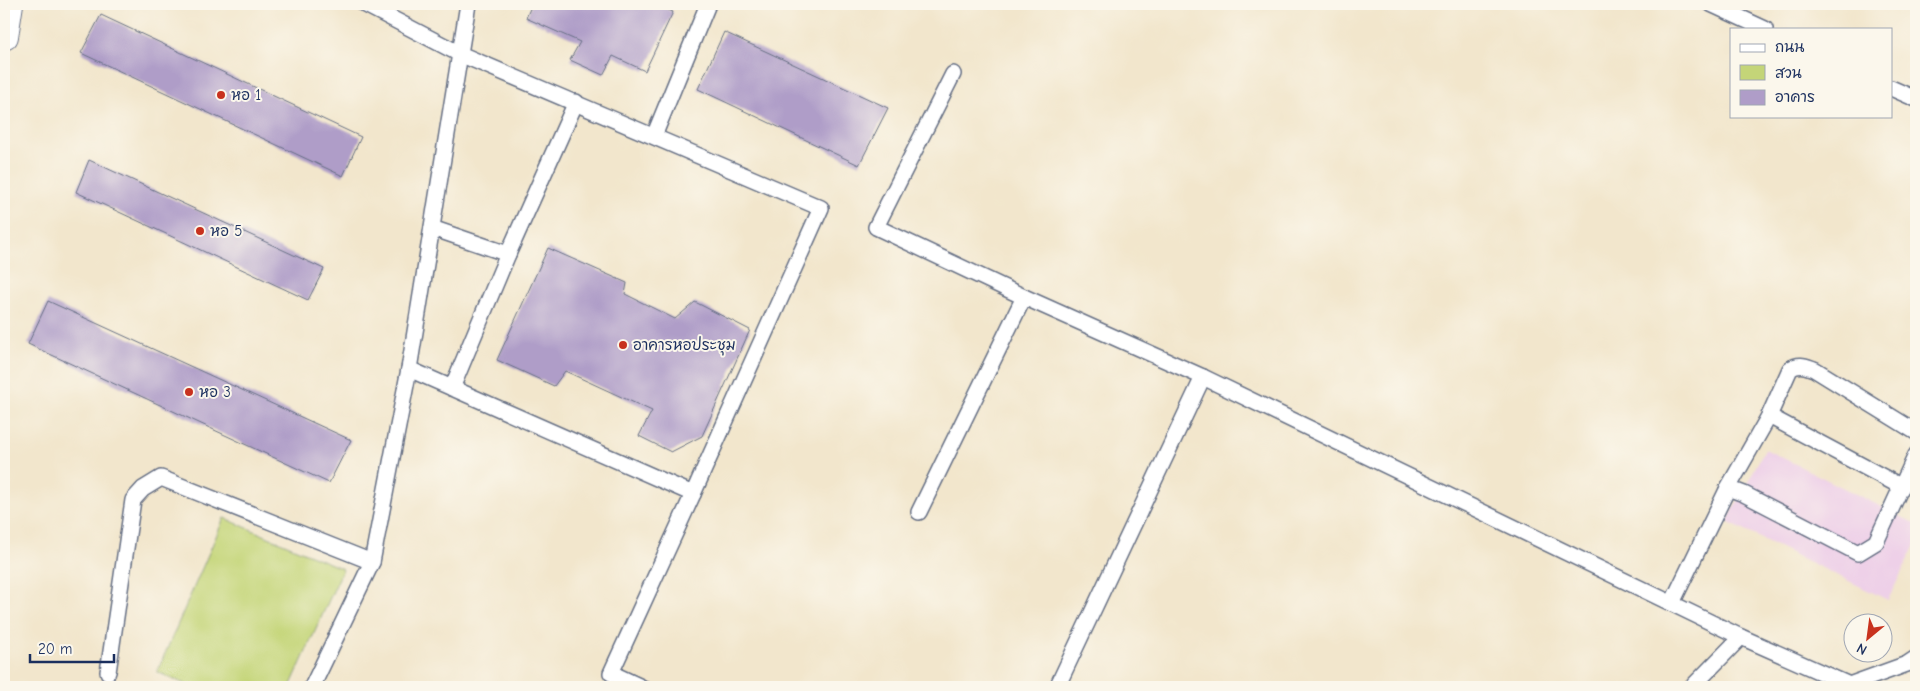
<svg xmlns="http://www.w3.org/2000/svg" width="1920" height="691" viewBox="0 0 1920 691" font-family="'Comic Neue','Playpen Sans Thai',sans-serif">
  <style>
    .built { fill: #eed0e8 }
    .green { fill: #c4d578; stroke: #70826b }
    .building { fill: #af9dc8 }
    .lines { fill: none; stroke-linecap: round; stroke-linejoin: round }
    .lane-casing { stroke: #666f84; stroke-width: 18 }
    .primary-casing { stroke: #666f84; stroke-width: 30 }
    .lane { stroke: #fff; stroke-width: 15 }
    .primary { stroke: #fff; stroke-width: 28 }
    .poi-dot { fill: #c8321e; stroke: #fbf7ec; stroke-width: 2 }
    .labels { text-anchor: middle; stroke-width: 4; stroke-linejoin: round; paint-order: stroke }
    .poi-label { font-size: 15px; fill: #1b2f5e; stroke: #fbf7ec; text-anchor: start }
  </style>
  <rect width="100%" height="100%" fill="#fbf7ec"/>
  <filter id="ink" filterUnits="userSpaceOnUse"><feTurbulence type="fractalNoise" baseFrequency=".02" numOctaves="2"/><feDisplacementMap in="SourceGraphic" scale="10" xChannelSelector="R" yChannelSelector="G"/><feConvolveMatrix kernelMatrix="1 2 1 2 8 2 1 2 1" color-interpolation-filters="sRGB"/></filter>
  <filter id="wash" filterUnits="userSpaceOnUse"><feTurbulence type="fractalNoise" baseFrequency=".0096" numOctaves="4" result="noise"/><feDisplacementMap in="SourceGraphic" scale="20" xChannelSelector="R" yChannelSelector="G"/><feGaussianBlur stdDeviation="1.12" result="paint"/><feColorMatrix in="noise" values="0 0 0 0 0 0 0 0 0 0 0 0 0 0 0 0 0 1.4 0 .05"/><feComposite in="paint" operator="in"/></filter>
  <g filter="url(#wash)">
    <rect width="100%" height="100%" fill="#f2e6cc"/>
    <!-- built -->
    <polygon class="built" points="1765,449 1916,524 1916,543 1888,600 1727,522"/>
    <!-- green -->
    <polygon class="green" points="224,518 343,569 290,687 192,687 157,672"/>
    <g id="blocks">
      <!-- building -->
      <g class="building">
        <polygon points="532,4 655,4 673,12 645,71 613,56 603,75 570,60 580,42 526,18"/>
        <polygon points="101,15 361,137 343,176 81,53"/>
        <polygon points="724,32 888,108 859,165 698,89"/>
        <polygon points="89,160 324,269 308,300 76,192"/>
        <polygon points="548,248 627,283 625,294 675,319 695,302 750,330 702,436 671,452 639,436 652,411 565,371 554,386 497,360"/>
        <polygon points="48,301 351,440 329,483 28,344"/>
      </g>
    </g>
  </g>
  <g filter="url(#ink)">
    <use href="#blocks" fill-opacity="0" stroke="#666f84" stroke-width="1"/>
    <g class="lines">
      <!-- lane casing -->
      <g class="lane-casing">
        <g id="lane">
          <polyline points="364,4 460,54 821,208 693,494"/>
          <polyline points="1711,4 1765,29"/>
          <polyline points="953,74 876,227 1024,297 1203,377 1741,637 1854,687"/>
          <polyline points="1891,88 1916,99"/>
          <polyline points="654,136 708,4"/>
          <polyline points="432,228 508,254"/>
          <polyline points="409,369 693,494 611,673 641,687"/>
          <polyline points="452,388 508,254 576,102"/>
          <polyline points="1769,416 1902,487"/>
          <path d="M1916,432l-102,-63c-9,-3 -15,-6 -24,0l-21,47 -41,72 16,6 114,59 18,-11 40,-87"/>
          <polyline points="919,512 1024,297"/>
          <polyline points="1672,603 1728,488"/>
          <polyline points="108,672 133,500 143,489 161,478 372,562"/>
          <polyline points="1849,685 1907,664 1916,658"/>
          <polyline points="312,687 372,562 409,369 468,4"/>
          <polyline points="1057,687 1203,377"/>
          <polyline points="1692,687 1741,637"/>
        </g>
      </g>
      <!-- primary casing -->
      <g class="primary-casing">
        <polyline id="primary" points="4,36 9,4"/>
      </g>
      <!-- lane -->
      <use href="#lane" class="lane"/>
      <!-- primary -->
      <use href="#primary" class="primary"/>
    </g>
  </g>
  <!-- markers -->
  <g class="poi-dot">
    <circle cx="221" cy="95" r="5"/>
    <circle cx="200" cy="231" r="5"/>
    <circle cx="623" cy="345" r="5"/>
    <circle cx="189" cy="392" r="5"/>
  </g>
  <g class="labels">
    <!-- poi labels -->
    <g class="poi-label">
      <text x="231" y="100">หอ 1</text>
      <text x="210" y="236">หอ 5</text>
      <text x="633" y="350">อาคารหอประชุม</text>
      <text x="199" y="397">หอ 3</text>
    </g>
  </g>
  <!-- margin -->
  <rect width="1920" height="691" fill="none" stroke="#fbf7ec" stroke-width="20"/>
  <!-- legend -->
  <rect x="1730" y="28" width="162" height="90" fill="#fbf7ec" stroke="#a1a7b3"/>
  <rect x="1740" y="44" width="25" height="8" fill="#ffffff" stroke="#a1a7b3"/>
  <text x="1775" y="52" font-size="15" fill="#1b2f5e">ถนน</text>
  <rect x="1740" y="65" width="25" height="15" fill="#c4d578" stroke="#a1a7b3"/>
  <text x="1775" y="78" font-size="15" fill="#1b2f5e">สวน</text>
  <rect x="1740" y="90" width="25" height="15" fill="#af9dc8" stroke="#a1a7b3"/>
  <text x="1775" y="102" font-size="15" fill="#1b2f5e">อาคาร</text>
  <!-- north arrow -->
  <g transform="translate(1868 638) rotate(209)"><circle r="24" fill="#fbf7ec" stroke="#a1a7b3"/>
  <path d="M0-4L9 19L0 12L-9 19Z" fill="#c8321e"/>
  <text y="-8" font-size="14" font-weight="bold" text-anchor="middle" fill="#1b2f5e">N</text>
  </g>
  <!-- scale -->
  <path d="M30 654v8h84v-8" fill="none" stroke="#1b2f5e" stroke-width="2.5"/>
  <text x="38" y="654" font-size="15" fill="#1b2f5e" stroke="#fbf7ec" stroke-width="4" paint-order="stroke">20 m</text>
</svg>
